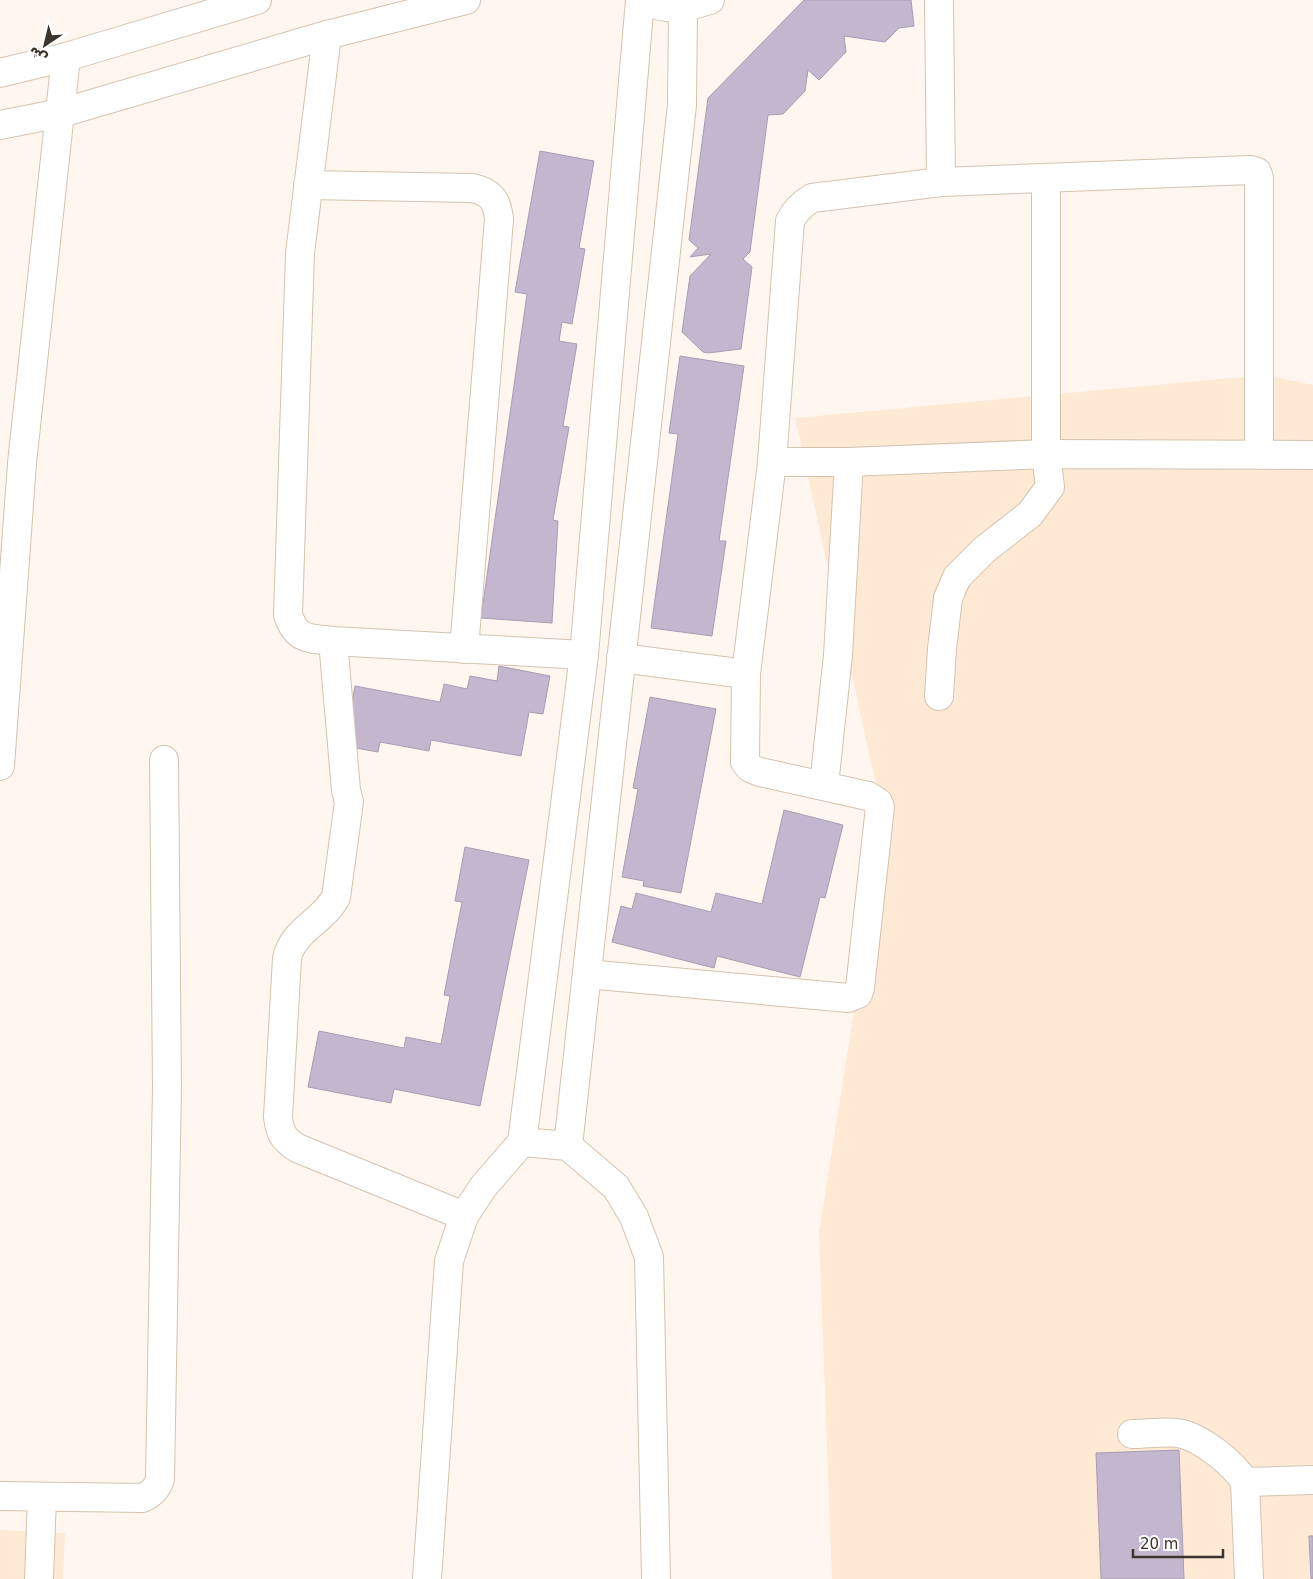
<svg xmlns="http://www.w3.org/2000/svg" width="1313" height="1579" viewBox="0 0 1313 1579" font-family="'DejaVu Sans',Cairo,sans-serif">
  <style>
    .built { fill: #fde9d4 }
    .building { fill: #c2b7ce; stroke: #a79db3 }
    .lines { fill: none; stroke-linecap: round; stroke-linejoin: round }
    .minor-casing { stroke: #d5c2ae; stroke-width: 30 }
    .minor { stroke: #fff; stroke-width: 28 }
  </style>
  <rect width="100%" height="100%" fill="#fff7ef"/>
  <!-- built -->
  <g class="built">
    <polygon points="1265,375 1313,385 1313,1579 832,1579 819,1233 884,821 795,418"/>
    <polygon points="0,1530 65,1533 63,1579 0,1579"/>
  </g>
  <!-- building -->
  <g class="building">
    <polygon points="804,0 911,0 914,26 899,28 885,42 844,36 846,52 819,80 808,70 805,91 783,114 768,115 750,252 743,259 752,267 741,349 708,353 703,352 682,332 690,276 711,254 690,257 698,248 689,240 708,98"/>
    <polygon points="540,151 594,161 579,248 585,249 572,324 562,322 559,341 577,344 563,426 569,427 553,520 558,521 552,623 481,618 527,294 515,292"/>
    <polygon points="680,356 744,366 719,541 726,541 712,636 651,628 678,434 669,433"/>
    <polygon points="499,666 550,676 543,714 529,712 521,756 431,740 429,751 380,742 378,752 344,746 355,686 440,702 444,684 467,689 470,676 497,681"/>
    <polygon points="650,697 716,709 681,893 643,886 644,881 622,877 638,789 633,788"/>
    <polygon points="784,810 843,825 825,898 820,897 800,977 717,956 714,968 612,942 621,906 632,909 636,893 711,912 716,893 762,904"/>
    <polygon points="465,847 529,860 480,1106 394,1089 391,1103 308,1087 319,1031 404,1048 406,1037 441,1044 450,996 444,995 462,902 455,901"/>
    <polygon points="1179,1450 1184,1579 1101,1579 1096,1453"/>
    <polygon points="1309,1536 1313,1536 1313,1579 1311,1579"/>
  </g>
  <g class="lines">
    <!-- minor casing -->
    <g class="minor-casing">
      <g id="minor">
        <path d="M640,0c30,11 40,9 70,0"/>
        <polyline points="939,0 941,182"/>
        <path d="M327,35l-27,218 -12,362c9,26 21,23 45,26l251,14"/>
        <polyline points="0,73 66,57 257,0"/>
        <polyline points="0,125 61,113 327,35 466,0"/>
        <path d="M308,185l164,3c19,4 25,12 27,31l-35,430"/>
        <polyline points="772,462 849,462 1046,454 1313,455"/>
        <path d="M333,641l13,149 3,12 -13,95c-12,24 -43,33 -49,61l-9,159c2,16 5,22 19,31l167,68"/>
        <polyline points="621,658 746,674"/>
        <polyline points="939,696 942,649 948,598 957,577 984,550 1030,514 1050,487 1046,454 1046,179"/>
        <polyline points="0,766 22,463 66,57"/>
        <polyline points="824,785 838,655 849,462"/>
        <path d="M587,974l261,24 10,-4 2,-6 20,-181 -2,-5 -10,-6 -108,-24 -10,-4 -5,-6 1,-88 26,-212 18,-241c5,-11 12,-17 22,-23l129,-16 310,-12 6,2 2,6v276"/>
        <polyline points="522,1142 568,1146 616,1187 634,1217 649,1257 656,1579"/>
        <polyline points="568,1146 682,105 683,8"/>
        <path d="M1132,1434c14,0 33,-3 46,-1 23,4 55,30 67,49l68,-2"/>
        <polyline points="1245,1482 1249,1579"/>
        <path d="M0,1496l142,2c10,-4 15,-9 18,-19l7,-392 -3,-327"/>
        <polyline points="39,1579 42,1497"/>
        <polyline points="427,1579 449,1261 464,1216 483,1187 522,1142 584,655 640,0"/>
      </g>
    </g>
    <!-- minor -->
    <use href="#minor" class="minor"/>
  </g>
  <!-- north arrow -->
  <g transform="translate(45 45) rotate(215)" stroke="#ffffff" stroke-width="4" paint-order="stroke">
  <path d="M0-4L9 19L0 12L-9 19Z" fill="#3c352d"/>
  <text y="-8" font-size="14" font-weight="bold" text-anchor="middle" fill="#3c352d">ش</text>
  </g>
  <!-- scale -->
  <path d="M1133 1549v8h90v-8" fill="none" stroke="#3c352d" stroke-width="2.5"/>
  <text x="1140" y="1549" font-size="15" fill="#3c352d" stroke="#ffffff" stroke-width="4" paint-order="stroke">20 m</text>
</svg>
